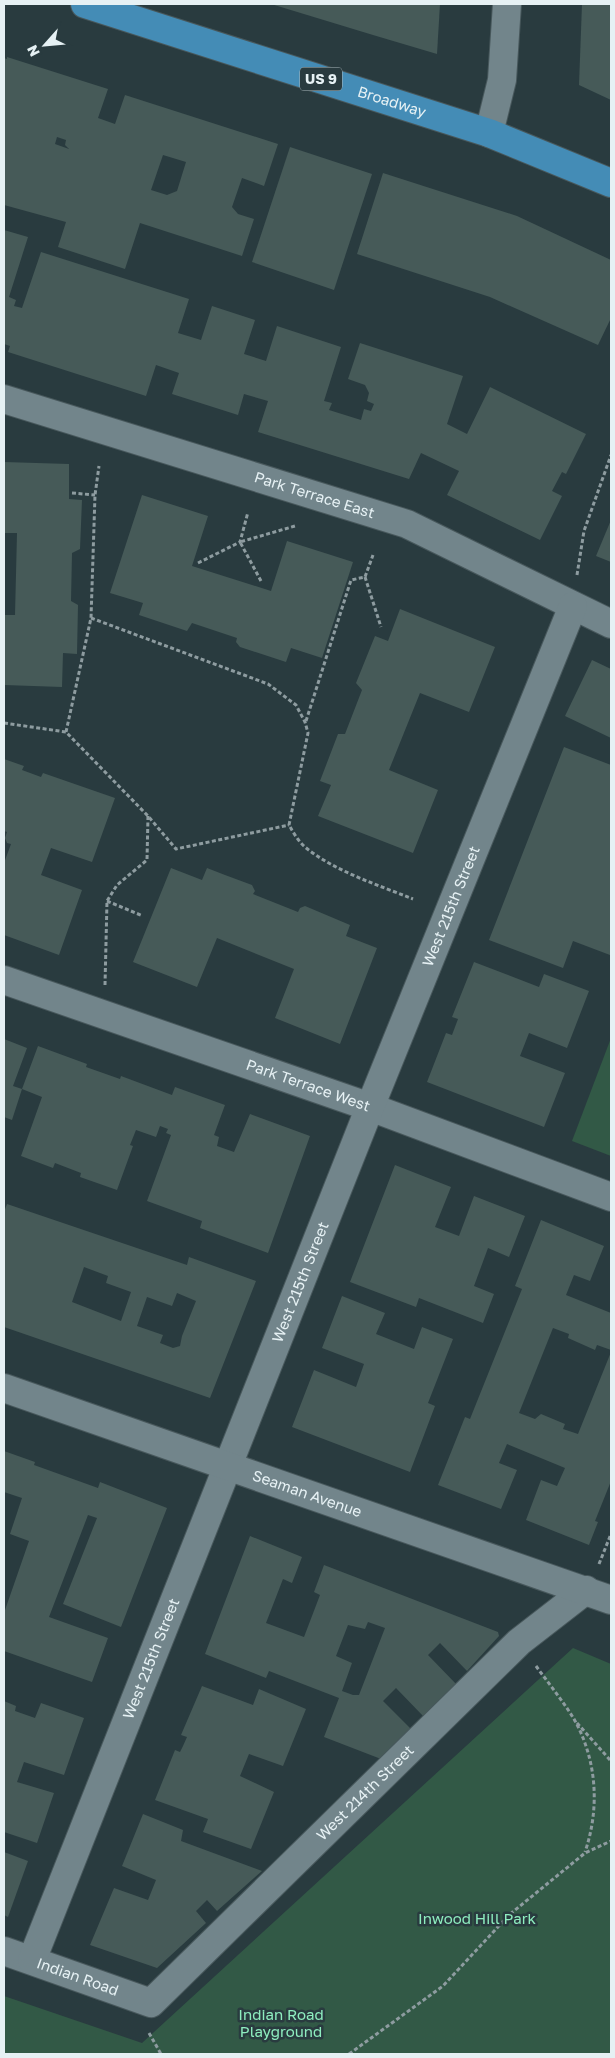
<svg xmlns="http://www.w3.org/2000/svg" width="615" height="2058" viewBox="0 0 615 2058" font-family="'Golos Text',sans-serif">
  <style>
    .green { fill: #325946 }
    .building { fill: #465a58; fill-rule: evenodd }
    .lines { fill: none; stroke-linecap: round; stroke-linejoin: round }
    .street-casing { stroke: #48585c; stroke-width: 30 }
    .secondary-casing { stroke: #48585c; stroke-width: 30 }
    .primary-casing { stroke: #48585c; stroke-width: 30 }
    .path { stroke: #8e9ca0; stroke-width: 3; stroke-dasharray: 4 2.5; stroke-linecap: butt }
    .street { stroke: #72858b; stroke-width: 28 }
    .secondary { stroke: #72858b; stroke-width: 28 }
    .primary { stroke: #448cb6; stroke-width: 28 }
    .labels { text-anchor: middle; stroke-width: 5; stroke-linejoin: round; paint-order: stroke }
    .shield { fill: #293b3f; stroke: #adbabe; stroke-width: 1 }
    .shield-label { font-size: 14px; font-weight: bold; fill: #e6f1f4 }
    .street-label { font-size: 15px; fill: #e6f1f4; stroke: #293b3f }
    .park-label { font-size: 15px; fill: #8eedbf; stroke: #293b3f }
  </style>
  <rect width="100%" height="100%" fill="#293b3f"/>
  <!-- green -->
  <g class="green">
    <polygon points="611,1038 611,1156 572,1141"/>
    <polygon points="573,1648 611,1664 611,2054 4,2054 4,1996 142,2043"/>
  </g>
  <!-- building -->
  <g class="building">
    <polygon points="271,4 440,4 437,54 373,35"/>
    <polygon points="582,4 611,5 611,100 579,85"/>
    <path d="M7,57l101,32 -10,29 17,6 10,-29 153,49 -14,42 -22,-8 -10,29 6,7 16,5 -12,37 -102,-33 -15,46 -67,-22 8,-25 -62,-17v-147l3,1zM57,137l9,3 -1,5 4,4 -14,-5zM163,155l23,7 -9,29 -10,4 -16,-5z"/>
    <polygon points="290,147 372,174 334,290 252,262"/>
    <polygon points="383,173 517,216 611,260 611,318 598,345 490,297 357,254"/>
    <polygon points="4,230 28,237 9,297 16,300 14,306 22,308 41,252 189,299 178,333 201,340 212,306 255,320 244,354 266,361 277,326 341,347 324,401 332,403 329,410 361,420 364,409 371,411 374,404 367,401 369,393 365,385 348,379 360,343 463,376 447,424 467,434 490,387 586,434 566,474 562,472 552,491 562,496 540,540 447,495 459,471 421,453 409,479 258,432 268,401 244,394 238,415 172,394 179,373 156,365 146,396 8,352 10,346 4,344"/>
    <polygon points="4,462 69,464 69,499 82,500 80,549 72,553 71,601 78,605 77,654 63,653 62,687 4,685 4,615 15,615 17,533 4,533"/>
    <polygon points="142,495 208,516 192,566 271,591 287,541 353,562 322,658 291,648 286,662 240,647 236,642 237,638 192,623 187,631 139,615 143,603 110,593"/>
    <polygon points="611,520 611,562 596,556"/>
    <polygon points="400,609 495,647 469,712 420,693 389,770 438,790 413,853 318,816 331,785 320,781 338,734 345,734 362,690 356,683 375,636 388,641"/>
    <polygon points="592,660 611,669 611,738 565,716"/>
    <polygon points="564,747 611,765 611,951 610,955 573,941 563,968 489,940"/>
    <polygon points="4,759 24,766 22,770 41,777 43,773 115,798 92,862 51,848 41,875 82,890 59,955 4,935 4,863 11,844 7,843 5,838 7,832 4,831"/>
    <polygon points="171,868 202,880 207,868 225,875 252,885 255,891 253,894 298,912 300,908 305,906 350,925 346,936 377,948 340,1044 275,1018 294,969 217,938 197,987 133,962"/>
    <polygon points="474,962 539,987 544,974 589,991 567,1048 529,1033 520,1056 565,1073 544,1127 427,1082 446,1033 452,1035 458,1019 452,1017"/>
    <polygon points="4,1039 27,1048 13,1086 22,1089 12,1120 4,1117"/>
    <polygon points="38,1046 87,1064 86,1067 120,1079 121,1076 172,1095 175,1087 225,1105 214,1135 219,1137 217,1146 234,1152 250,1114 310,1136 268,1253 200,1228 202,1221 147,1201 171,1135 166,1133 168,1129 160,1126 156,1137 136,1130 130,1145 133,1146 117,1190 80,1177 81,1173 55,1163 53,1168 21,1156 42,1097 22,1089"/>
    <polygon points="395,1165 451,1187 435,1227 459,1236 474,1196 525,1216 509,1257 488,1248 474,1286 494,1294 483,1323 419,1298 416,1307 350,1282"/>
    <path d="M7,1204l180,61 2,-8 67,24 -46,117 -206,-71v-115zM84,1267l24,9 -2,7 25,9 -10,29 -49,-19zM177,1293l19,8 -14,35 -2,10 -7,2 -13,-5 3,-8 -26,-9 10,-29 25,9z"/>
    <polygon points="541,1220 604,1246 590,1281 574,1275 566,1295 611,1313 611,1350 597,1345 595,1350 568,1338 569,1334 553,1328 519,1413 535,1419 541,1414 565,1424 563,1429 578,1434 611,1352 611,1481 595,1521 598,1522 589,1545 526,1520 541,1480 557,1486 565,1468 507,1444 499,1463 517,1470 501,1509 438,1485 465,1417 470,1419 522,1289 515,1286"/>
    <polygon points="342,1296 385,1313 376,1334 414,1349 422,1327 453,1339 428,1403 435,1406 410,1472 292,1427 314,1370 356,1387 364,1364 322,1348"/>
    <polygon points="4,1451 35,1462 34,1465 98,1488 100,1482 167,1508 121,1627 63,1604 97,1518 88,1515 49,1617 108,1638 92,1682 4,1651 4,1613 29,1541 10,1534 22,1498 4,1492"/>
    <path d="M250,1536l52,21 -10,26 -9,-4 -17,44 38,14 16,-42 -6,-3 10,-27 174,67 1,4 -32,35 -27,-28 -12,12 29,30 -33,32 -28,-29 -13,13 28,28 -30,30 -57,-22 15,-39 -70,-27 -3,7 -61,-24zM368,1622l17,6 -26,67h-6l-11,-4 10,-28 -16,-7 12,-31 17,4z"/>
    <polygon points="202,1686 253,1705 259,1689 306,1709 283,1766 249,1754 240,1776 274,1792 251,1849 203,1832 208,1819 155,1800 175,1750 180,1752 183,1746 187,1737 181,1735"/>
    <polygon points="4,1701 16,1706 15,1711 35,1718 41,1703 84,1718 64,1775 24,1762 17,1782 54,1793 37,1843 4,1832"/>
    <polygon points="143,1814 183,1830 181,1841 262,1871 217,1911 207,1900 196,1911 206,1923 157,1968 90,1945 114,1888 148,1900 156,1880 122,1866"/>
    <polygon points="4,1852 28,1861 8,1917 4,1915"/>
  </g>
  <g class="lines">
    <!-- street casing -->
    <g class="street-casing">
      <g id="street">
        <path id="s1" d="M4,399l403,125 204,100"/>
        <path id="s2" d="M4,980l366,127 241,90"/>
        <path id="s3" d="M4,1951l147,52 368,-361 67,-52"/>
        <path id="s4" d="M32,1960l338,-853 203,-501"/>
      </g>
    </g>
    <!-- secondary casing -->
    <g class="secondary-casing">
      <g id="secondary">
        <polyline points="489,133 502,80 507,4"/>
        <path id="s5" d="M4,1388l607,212"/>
      </g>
    </g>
    <!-- primary casing -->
    <g class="primary-casing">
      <g id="primary">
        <path id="s6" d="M85,4l404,129 122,50"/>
      </g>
    </g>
    <!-- path -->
    <g class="path">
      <polyline points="72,493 95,495"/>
      <polyline points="198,563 240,542 248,512"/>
      <polyline points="577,575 584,531 611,455"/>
      <polyline points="365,577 381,627"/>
      <polyline points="261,581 240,542 295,526"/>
      <path d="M91,618l177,66 28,21 9,17 3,11 -19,92c4,7 9,16 16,22 29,24 73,38 108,52"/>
      <polyline points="306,721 351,580 365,577 373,555"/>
      <polyline points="4,723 66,732 148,816 176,849 289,825"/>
      <polyline points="66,732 91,618 95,495 99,466"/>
      <polyline points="107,901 143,916"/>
      <polyline points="105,985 107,901 117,885 147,860 148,816"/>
      <polyline points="599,1564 611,1534"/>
      <path d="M536,1666c13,18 27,35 38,53 23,41 26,89 11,133"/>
      <polyline points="577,1723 611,1761"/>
      <polyline points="149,2033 161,2054"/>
      <polyline points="349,2054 443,1986 509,1915 585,1853 611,1841"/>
    </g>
    <!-- street -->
    <use href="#street" class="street"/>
    <!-- secondary -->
    <use href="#secondary" class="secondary"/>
    <!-- primary -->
    <use href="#primary" class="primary"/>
  </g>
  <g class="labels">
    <!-- shield labels -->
    <rect class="shield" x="300" y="67.5" width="42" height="23" rx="4"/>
    <g class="shield-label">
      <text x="321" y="84">US 9</text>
    </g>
    <!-- street labels -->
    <g class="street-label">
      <text dy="5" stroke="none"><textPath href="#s6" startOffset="322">Broadway</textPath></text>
      <text dy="5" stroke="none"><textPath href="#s1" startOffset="325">Park Terrace East</textPath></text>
      <text dy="5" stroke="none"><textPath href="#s4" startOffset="1134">West 215th Street</textPath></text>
      <text dy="5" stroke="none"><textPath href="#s2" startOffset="322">Park Terrace West</textPath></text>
      <text dy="5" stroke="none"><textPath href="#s4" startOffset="729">West 215th Street</textPath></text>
      <text dy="5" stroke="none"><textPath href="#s5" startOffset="321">Seaman Avenue</textPath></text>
      <text dy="5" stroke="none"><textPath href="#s4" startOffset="324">West 215th Street</textPath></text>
      <text dy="5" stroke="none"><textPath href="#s3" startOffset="456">West 214th Street</textPath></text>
      <text dy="5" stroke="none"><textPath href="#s3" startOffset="78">Indian Road</textPath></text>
    </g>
    <!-- park labels -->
    <g class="park-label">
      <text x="477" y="1924">Inwood Hill Park</text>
      <text x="281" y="2020">Indian Road<tspan x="281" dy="17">Playground</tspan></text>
    </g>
  </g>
  <!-- border -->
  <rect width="615" height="2058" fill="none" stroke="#e6f1f4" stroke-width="10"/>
  <!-- north arrow -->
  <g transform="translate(45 45) rotate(243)" stroke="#293b3f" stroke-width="4" paint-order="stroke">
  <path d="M0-4L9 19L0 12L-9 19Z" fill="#e6f1f4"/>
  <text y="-8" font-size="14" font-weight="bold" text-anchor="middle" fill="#e6f1f4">N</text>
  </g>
</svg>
